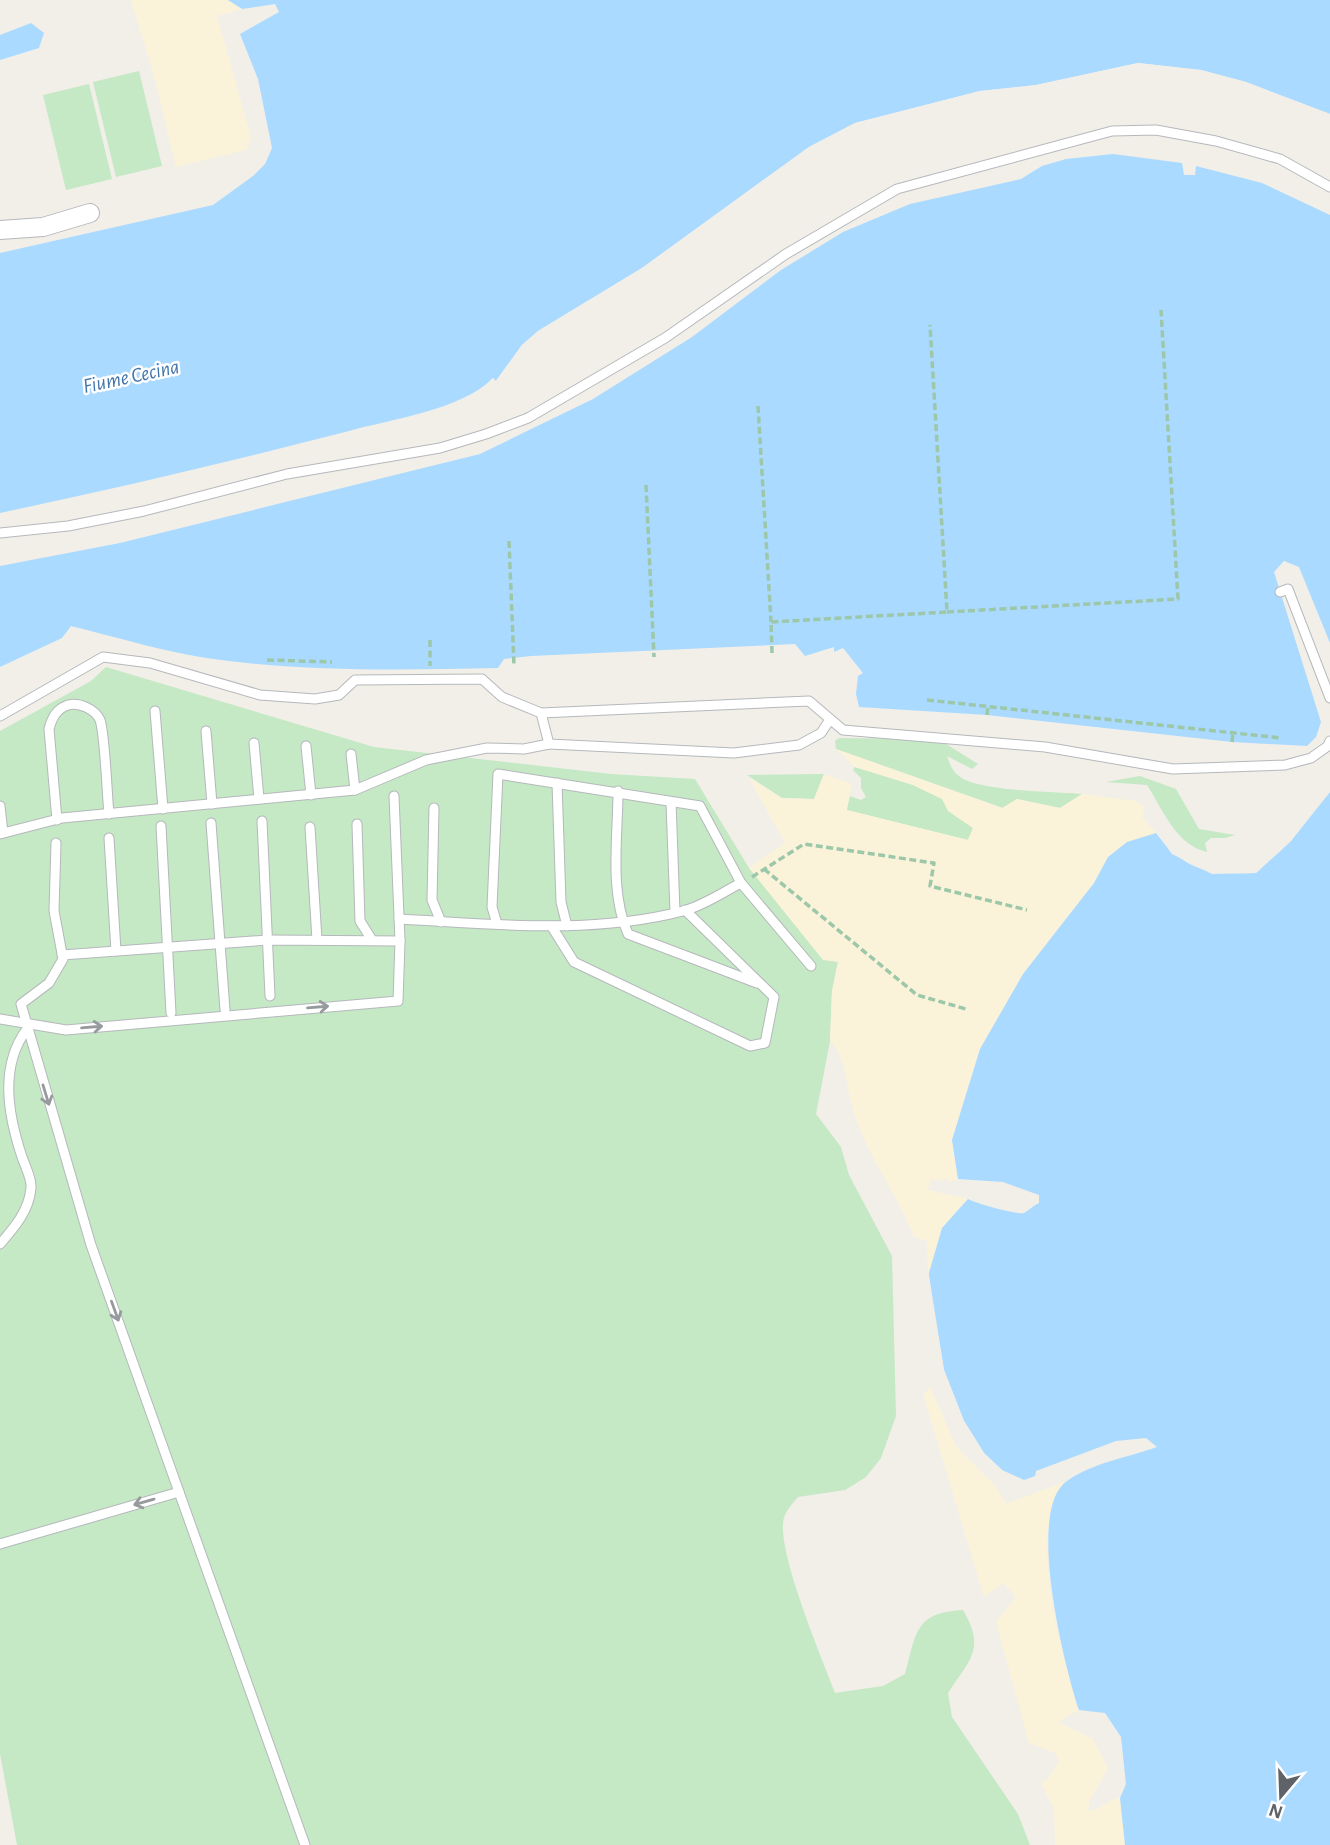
<svg xmlns="http://www.w3.org/2000/svg" width="1330" height="1845" viewBox="0 0 1330 1845" font-family="'Alegreya Sans',sans-serif">
  <style>
    .green { fill: #c5e8c5 }
    .sand { fill: #fbf3d9 }
    .water { fill: #aadaff }
    .pier { fill: #f1efe8 }
    .lines { fill: none; stroke-linecap: round; stroke-linejoin: round }
    .service-casing { stroke: #b5b8bc; stroke-width: 11 }
    .minor-casing { stroke: #b5b8bc; stroke-width: 20 }
    .path { stroke: #9cc7a9; stroke-width: 3.5; stroke-dasharray: 7 3.5; stroke-linecap: butt }
    .service { stroke: #fff; stroke-width: 9 }
    .minor { stroke: #fff; stroke-width: 18 }
    .oneway { stroke: #979a9d }
    .labels { text-anchor: middle; stroke-width: 5; stroke-linejoin: round; paint-order: stroke }
    .water-label { font-size: 21px; font-style: italic; fill: #4174aa; stroke: #fff }
  </style>
  <rect width="100%" height="100%" fill="#f1efe8"/>
  <!-- green -->
  <g class="green">
    <polygon points="139,71 162,166 116,177 93,82"/>
    <polygon points="89,84 112,179 66,190 43,95"/>
    <path d="M106,667l268,80 237,27 84,5 54,89 89,94 -6,29 -2,50 -14,73 25,33 8,28 43,81 4,160 -15,42 -15,19 -21,13 -47,7c-4,5 -10,11 -13,18 -13,27 38,145 50,178l48,-7 22,-12c12,-42 9,-61 58,-64 23,39 7,49 -15,83l4,24 66,97 12,31h-1013l-17,-91v-1023l91,-50z"/>
    <path d="M839,738l94,1 13,5 32,20 -6,5 -25,-13c3,9 6,17 15,22 19,13 94,14 120,16l-22,14 -43,-9 -14,9 -167,-59 -1,-8z"/>
    <polygon points="855,767 913,785 943,799 949,811 973,828 968,840 846,810 850,796 861,800 866,797 861,788 861,778 853,770"/>
    <polygon points="824,774 814,799 782,798 747,775"/>
    <path d="M1140,776l36,13 23,40 36,6 -10,3h-14l-6,5 2,9c-31,-7 -44,-42 -60,-67l-41,-3z"/>
  </g>
  <!-- sand -->
  <g class="sand">
    <polygon points="131,0 228,0 242,9 217,16 251,138 246,150 176,167 153,72"/>
    <path d="M836,749l166,59 15,-9 43,9 22,-14 54,7 8,6 -2,10 14,16 -29,9 -19,15 -14,26 -71,91 -43,75 -28,91 6,39 -9,3 -3,-3 -16,1 -2,10 40,9 -14,13 -26,64 -1,-35 -13,-4c-17,-45 -49,-83 -62,-131 -6,-21 -6,-50 -22,-65l2,-50 6,-29 -15,-2 -74,-92 36,-25 -36,-65 33,20 32,1 10,-25 28,10 -5,26 121,30 5,-12 -25,-17 -6,-12 -29,-14 -58,-18z"/>
    <path d="M930,1387l27,61 38,38 11,18 58,-22c-4,10 -10,20 -13,30 -13,52 11,147 28,198l-21,12 35,17 15,29 -18,32 -2,11c13,-1 19,-11 32,-13l5,47h-70l-1,-36 -13,-26 8,-5 10,-16 -4,-9 -26,-10 -33,-121 20,-25 -13,-14 -19,14 -61,-203z"/>
  </g>
  <!-- water -->
  <g class="water">
    <path d="M228,0h1102v114l-84,-32 -45,-12 -63,-7 -102,22 -56,6 -125,32 -46,24 -167,121 -104,63 -16,14 -27,37 -2,-4c-31,32 -102,41 -144,53 -116,30 -232,57 -349,82v-260l213,-48 40,-29 12,-12 7,-16 -14,-69 -18,-45 39,-22 -4,-8 -33,5z"/>
    <polygon points="31,23 44,33 39,48 0,60 0,35"/>
    <path d="M1113,154l69,9 2,12h11l1,-9 66,17 68,32v428l-31,-76 -15,-6 -10,11 47,150 -5,15 -9,9 -75,-4 -245,-27 -128,-8 -3,-13 2,-18 5,-3 -20,-25 -9,4v-5l-29,9 -10,-12 -264,12 -27,3 -6,9c-97,2 -196,4 -292,-10 -45,-7 -90,-21 -135,-32l-9,12 -62,29v-101l120,-23 360,-89 113,-55 99,-62 89,-67 62,-38 67,-28 111,-25 21,-13 24,-7z"/>
    <path d="M1330,792v1053h-205l-5,-47 6,-14 -5,-47 -16,-24 -26,-3c-14,-42 -54,-201 -12,-229 27,-19 60,-23 90,-34l-11,-9 -30,3 -80,30 -1,5 -11,4 -22,-10 -18,-17 -20,-32 -20,-51 -16,-94 14,-48 26,-29c7,4 49,16 56,14 4,-2 10,-8 15,-10v-8l-36,-13 -45,-3 -6,-39 28,-91 43,-75 71,-91 14,-26 19,-15 29,-9c31,40 53,41 100,40l35,-32z"/>
  </g>
  <!-- pier -->
  <g class="pier">
    <polygon points="1138,63 1201,70 1246,82 1330,114 1330,117 1245,85 1200,74 1138,67 1037,89 981,94 856,126 811,150 644,271 540,334 525,348 497,384 492,384 485,390 484,387 493,378 496,381 522,345 538,331 642,268 809,147 855,123 980,91 1036,85"/>
    <polygon points="1330,789 1291,841 1256,873 1212,874 1172,854 1154,830 1159,831 1174,851 1213,871 1255,870 1289,838"/>
    <polygon points="928,1269 944,1370 964,1421 984,1453 1002,1470 1001,1473 981,1455 961,1423 941,1371 924,1277"/>
  </g>
  <g class="lines">
    <!-- service casing -->
    <g class="service-casing">
      <g id="service">
        <polyline points="0,533 68,526 144,511 287,474 440,448 486,434 528,418 665,338 786,254 897,189 1112,131 1156,130 1216,141 1280,159 1330,187"/>
        <polyline points="1280,592 1288,589 1330,698"/>
        <polyline points="155,711 163,809"/>
        <polyline points="541,713 549,744 734,753 799,745 821,733 829,721"/>
        <polyline points="0,716 103,657 150,663 260,695 315,699 339,695 355,680 482,679 502,697 541,713 809,701 843,730 1045,747 1173,769 1285,765 1311,758 1328,746 1330,741"/>
        <polyline points="206,731 212,804"/>
        <polyline points="254,743 259,799"/>
        <polyline points="306,746 311,795"/>
        <polyline points="351,754 355,790"/>
        <polyline points="557,783 561,902 567,926"/>
        <path d="M618,791c0,46 -9,100 10,143l129,49"/>
        <polyline points="671,802 675,912"/>
        <polyline points="0,806 3,833"/>
        <polyline points="434,808 432,900 441,922"/>
        <path d="M57,820l-8,-91c3,-11 7,-20 19,-24 11,-3 27,4 32,15 5,14 7,75 9,94"/>
        <polyline points="262,821 270,996"/>
        <polyline points="211,823 225,1010"/>
        <polyline points="357,824 360,921 372,940"/>
        <polyline points="161,826 171,1013"/>
        <polyline points="310,827 317,940"/>
        <polyline points="0,834 62,818 355,790 426,760 487,748 524,749 549,744"/>
        <polyline points="109,838 116,951"/>
        <path d="M399,919c94,5 192,16 284,-8 20,-5 40,-19 58,-28"/>
        <polyline points="497,924 492,907 498,774 700,806 741,883 811,966"/>
        <polyline points="552,927 574,962 750,1046 765,1043 774,997 685,910"/>
        <polyline points="62,955 268,940 400,941"/>
        <polyline points="0,1019 66,1030 398,1001 400,941 394,796"/>
        <path d="M0,1244c14,-16 29,-33 31,-56 1,-9 -6,-22 -9,-31 -15,-45 -22,-92 5,-128"/>
        <polyline points="179,1492 305,1845"/>
        <polyline points="0,1544 179,1492 91,1245 21,1004 49,983 63,959 54,911 56,843"/>
      </g>
    </g>
    <!-- minor casing -->
    <g class="minor-casing">
      <polyline id="minor" points="0,230 43,227 90,213"/>
    </g>
    <!-- path -->
    <g class="path">
      <polyline points="758,406 771,622"/>
      <polyline points="646,485 654,657"/>
      <polyline points="509,541 514,666"/>
      <polyline points="947,612 1178,599 1161,310"/>
      <polyline points="430,640 430,666"/>
      <polyline points="772,653 771,622 947,612 930,325"/>
      <polyline points="267,660 332,662"/>
      <polyline points="927,700 1281,738"/>
      <polyline points="987,715 988,706"/>
      <polyline points="1232,742 1233,731"/>
      <polyline points="764,869 917,995 966,1009"/>
      <polyline points="752,877 804,844 934,863 930,886 1027,910"/>
    </g>
    <!-- service -->
    <use href="#service" class="service"/>
    <!-- minor -->
    <use href="#minor" class="minor"/>
  </g>
  <!-- one-way arrows -->
  <defs><path id="oneway-shaft" d="M-6 0H5M1.5-3L5.5 0L1.5 3" fill="none" stroke-width="1.6" stroke-linecap="round" stroke-linejoin="round" transform="scale(1.75)"/></defs>
  <g class="oneway">
    <use href="#oneway-shaft" transform="translate(318 1007) rotate(-5)"/>
    <use href="#oneway-shaft" transform="translate(92 1027) rotate(-5)"/>
    <use href="#oneway-shaft" transform="translate(46 1095) rotate(73)"/>
    <use href="#oneway-shaft" transform="translate(115 1311) rotate(70)"/>
    <use href="#oneway-shaft" transform="translate(144 1502) rotate(164)"/>
  </g>
  <g class="labels">
    <!-- water labels -->
    <g class="water-label">
      <text transform="translate(131 376) rotate(-12)" y="7">Fiume Cecina</text>
    </g>
  </g>
  <!-- north arrow -->
  <g transform="translate(1281 1796) rotate(199)" stroke="#ffffff" stroke-width="5" paint-order="stroke">
  <path d="M0-5L12 26L0 18L-12 26Z" fill="#5f6368"/>
  <text y="-10" font-size="19" font-weight="bold" text-anchor="middle" fill="#5f6368">N</text>
  </g>
</svg>
